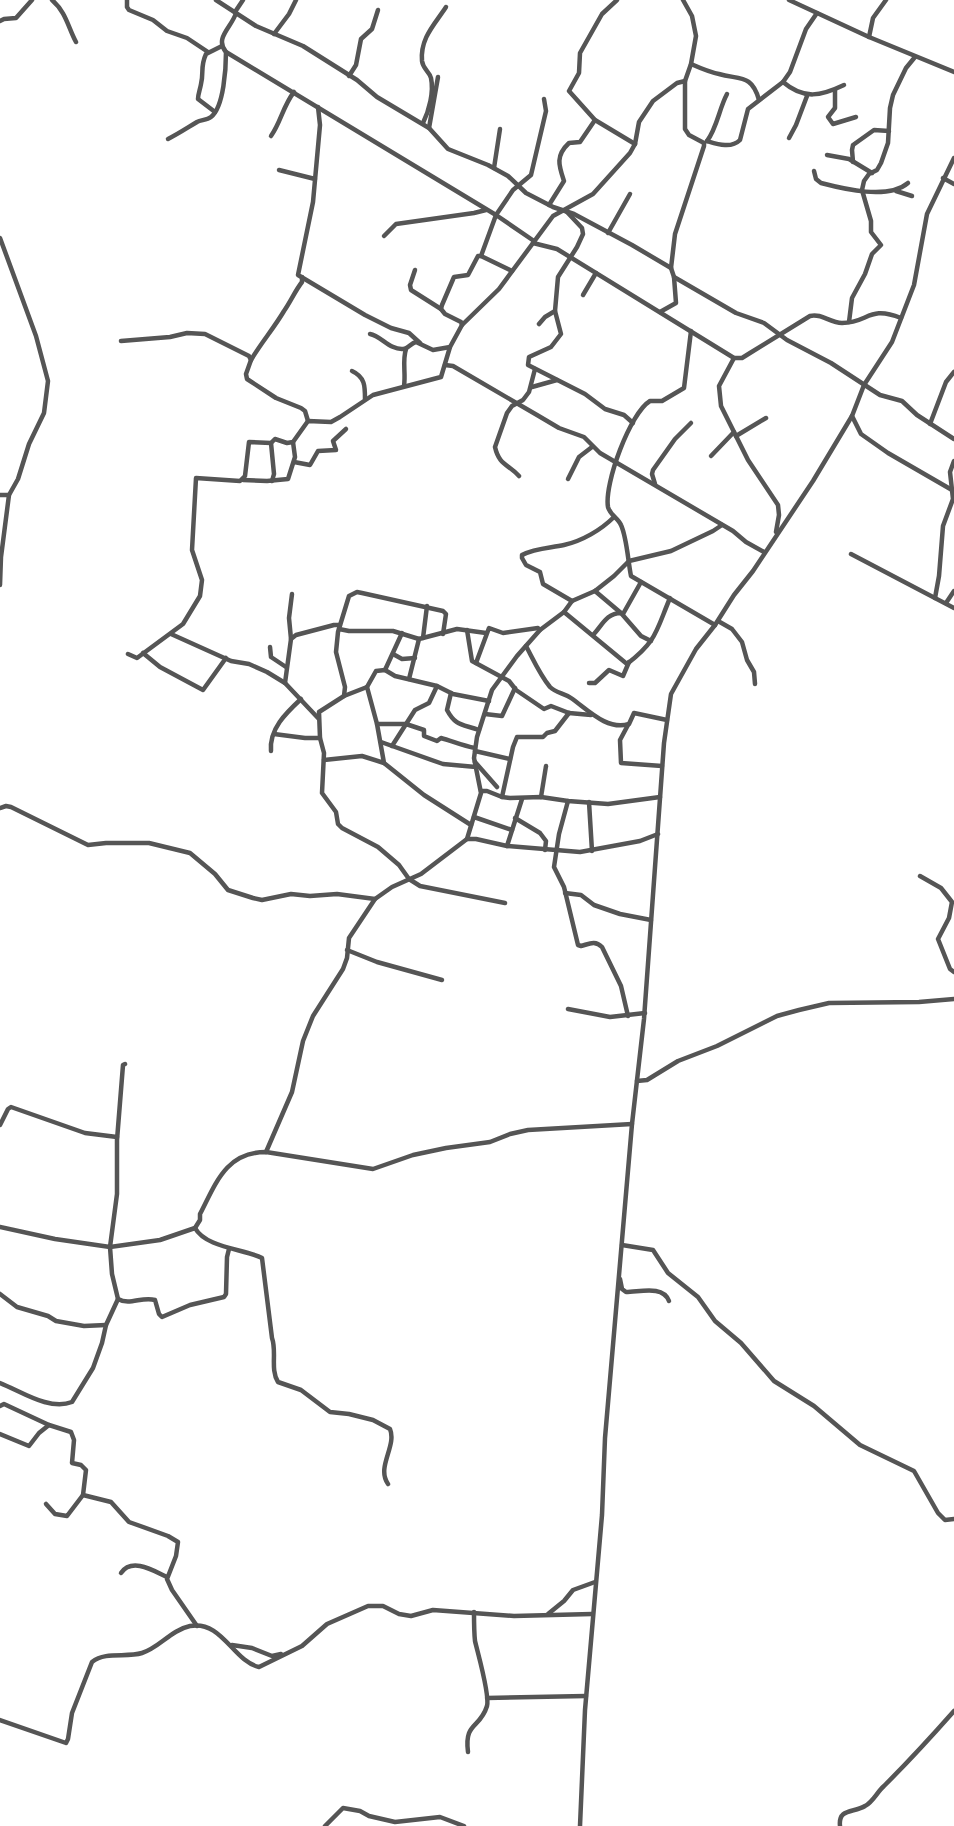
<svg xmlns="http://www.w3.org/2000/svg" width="954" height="1826" viewBox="0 0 954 1826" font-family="Figtree,sans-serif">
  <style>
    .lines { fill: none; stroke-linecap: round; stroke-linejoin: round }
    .minor { stroke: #555; stroke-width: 4.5 }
  </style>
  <rect width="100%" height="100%" fill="#fff"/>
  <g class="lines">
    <!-- minor -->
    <g class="minor">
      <path d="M52,0c14,12 16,27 24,42"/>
      <polyline points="127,0 127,7 129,10 153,20 167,31 187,38 208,52"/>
      <polyline points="216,0 256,26 303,46 357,80 377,97 429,128 448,149 488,165 508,176 526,193 553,207 574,214 632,245 671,268"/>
      <polyline points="617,0 602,14 580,53 579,73 569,91 595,120 635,144"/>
      <polyline points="683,0 692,16 696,36 691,64 685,81 685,129 689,135 704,143 704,146 675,234 671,268 674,277 736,313 764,323 787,340 831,363 880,395 902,401 917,415 954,439"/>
      <polyline points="789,0 869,37 954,72"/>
      <polyline points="235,12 243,0"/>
      <path d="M236,13c-4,14 -22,25 -10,39l270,163 38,26"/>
      <polyline points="0,21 4,19 16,18 32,0"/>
      <polyline points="274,34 289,14 296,0"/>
      <polyline points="869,37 873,18 886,0"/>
      <path d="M691,64c9,4 18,8 28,10 21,6 33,0 40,26"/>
      <polyline points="349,76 356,65 361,39 372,29 378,10"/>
      <path d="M783,82c21,18 38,14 61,3"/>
      <polyline points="835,90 835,108 828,117 833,124 856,117"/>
      <polyline points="318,107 320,125 313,202 298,275 365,315 391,328 409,333 420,343"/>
      <path d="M215,112l-17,-13c0,-5 2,-9 3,-15 3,-12 -1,-17 5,-30l16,-8"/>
      <path d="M423,123c6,-12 11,-31 8,-45 -2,-7 -8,-9 -9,-17 -2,-23 13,-37 24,-54"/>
      <polyline points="429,128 438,77"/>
      <path d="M271,136c10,-14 12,-30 23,-44"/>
      <polyline points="789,138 796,125 807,96"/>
      <path d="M168,139c10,-5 19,-11 29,-17 4,-2 10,-2 14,-5 13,-10 15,-50 15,-65"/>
      <path d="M707,141c10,3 24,8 33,-1l8,-31 35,-27 7,-10 16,-43 11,-16"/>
      <path d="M707,141c10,-13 12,-32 20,-47"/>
      <polyline points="827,155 849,159 872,173"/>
      <polyline points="853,162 852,150 853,145 874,130 889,131"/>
      <polyline points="494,168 500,129"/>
      <polyline points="279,170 315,179"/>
      <path d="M814,171l2,8 5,4c23,6 67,17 87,0"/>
      <polyline points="943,178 954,184"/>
      <polyline points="896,191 912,196"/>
      <path d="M549,205l15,-24c-5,-15 -9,-25 5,-38l11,-1 15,-22"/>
      <polyline points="608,233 630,194"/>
      <polyline points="384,236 396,224 474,213 486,210"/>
      <polyline points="0,238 36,336 48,381 44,413 29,444 18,479 9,495 1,557 0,585"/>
      <path d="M533,243l24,6 177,109h8l8,-5 60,-37c12,-3 20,7 32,7 27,0 26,-18 59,-5"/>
      <polyline points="481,256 512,271"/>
      <polyline points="415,270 410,285 411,290 441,309"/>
      <polyline points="583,295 596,273"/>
      <polyline points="555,311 561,334 551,347 529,357 528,365 585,394 605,409 624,415 633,423"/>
      <polyline points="660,312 676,303 674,277"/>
      <polyline points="849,322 852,298 865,274 872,254 881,245 871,232 871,221 862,190 864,181 869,174 877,170 881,163 888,143 890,108 893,95 906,68 915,57"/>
      <polyline points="539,324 545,317 555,311 558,277 577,247 583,234 582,228 567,212"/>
      <polyline points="462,325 499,289 553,216 593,194 630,153 635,144 639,122 653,101 677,83 685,81"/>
      <path d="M691,331l-7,57 -22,13h-12c-20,12 -46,83 -42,106 2,8 10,11 13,18 6,13 7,37 10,51l84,49"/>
      <path d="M370,334c11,2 20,16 33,15 5,0 8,-6 13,-7l17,8 17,-3"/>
      <polyline points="121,341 170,337 187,333 205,334 249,356 251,360 246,374 247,379 276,398 301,408 305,411 308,421"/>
      <polyline points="734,358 719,386 721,406 748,460 778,505 779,515 776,532"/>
      <path d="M251,360c10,-17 23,-32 33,-49 7,-10 11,-20 18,-29v-5"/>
      <polyline points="445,365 453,366 537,415 559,428 584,437 600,453 733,531 746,542 764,552"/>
      <path d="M352,371c13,6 13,15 13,28"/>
      <path d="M404,386c2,-13 -2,-25 2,-37"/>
      <polyline points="532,387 557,380"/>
      <polyline points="852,416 861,434 888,453 952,490"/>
      <polyline points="930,424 946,382 954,372"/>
      <polyline points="736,436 766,418"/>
      <polyline points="271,443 274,474 272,481"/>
      <polyline points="711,456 734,432"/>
      <polyline points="294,462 310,465 318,451 336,450 333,441 346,429"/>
      <path d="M519,476c-11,-12 -20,-11 -24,-29l12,-34 5,-7 11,-6 6,-8 6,-23"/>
      <polyline points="568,479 579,457 592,447"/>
      <polyline points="243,480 267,481 288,479 295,457 293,442"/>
      <polyline points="655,484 652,474 653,470 675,439 691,423"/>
      <polyline points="0,495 9,495"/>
      <polyline points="851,554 954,608"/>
      <polyline points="595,591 621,613"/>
      <polyline points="935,598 939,576 943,526 953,499 950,472 954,461"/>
      <path d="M572,601l-29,-17 -3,-12 -14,-7 -4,-7v-3c13,-7 28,-7 42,-10 18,-4 37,-15 50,-28"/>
      <polyline points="946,603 954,591"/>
      <path d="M564,612l63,52c30,-23 29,-33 43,-66"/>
      <polyline points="623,614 641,582"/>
      <polyline points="718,621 732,629 742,642 747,660 754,672 755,684"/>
      <polyline points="339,629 349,631 393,631 419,639 457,629 486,633"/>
      <polyline points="467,630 472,661 509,681 516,690 544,709 551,706 569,713 591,715"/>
      <polyline points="171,634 231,661 249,664 267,672 285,683 318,718"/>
      <path d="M593,635c9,-9 13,-22 28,-22l20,23 10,5"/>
      <polyline points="423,638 427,606"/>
      <polyline points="291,639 289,618 292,594"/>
      <path d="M526,646c7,13 14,29 24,41 6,6 14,6 21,11 16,11 36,33 58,26l5,-11 33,7"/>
      <polyline points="270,647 271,657 286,667"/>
      <polyline points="143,653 160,667 203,690 226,658"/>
      <polyline points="128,654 137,658 183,624 200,596 202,580 192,550 196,478 240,481 245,476 249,442 271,443 275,439 287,443 293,442 308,421 331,422 340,417 373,395 441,377 450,347 462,325 461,322 445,314 441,309 442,305 454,277 468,275 478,256 481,256 496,215 513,190 531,175 546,111 544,99"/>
      <polyline points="393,654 402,659 415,658"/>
      <polyline points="476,663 489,628 503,633 538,628 540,630"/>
      <polyline points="385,670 402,633"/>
      <polyline points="409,679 419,639"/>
      <polyline points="285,683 291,639 296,635 334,625 340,625"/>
      <polyline points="589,683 595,683 609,670 623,676 629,662"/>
      <polyline points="367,687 377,724 384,763 424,795 471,825"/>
      <path d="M451,693l-4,17c9,17 16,14 32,20"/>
      <polyline points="344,696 345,687 336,652 338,632 349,596 357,592 362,593 443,611 446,614 443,634"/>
      <polyline points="489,701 453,694 437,686 395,676 385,670 376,671 367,687 344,696 319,712 320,738 324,753 322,793 336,812 338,824 342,828 378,847 399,865 409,879 420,886 505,903"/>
      <polyline points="485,714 502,716 515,688"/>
      <path d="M377,724h29l18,6v6l13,5 4,-3c11,3 22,8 34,10"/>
      <polyline points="628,725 620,740 621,763 662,766"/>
      <polyline points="274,734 305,738 320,738"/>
      <polyline points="381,742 443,764 476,767"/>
      <polyline points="392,746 415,710 429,703 437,686"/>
      <path d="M271,751c-2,-22 15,-38 30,-52"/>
      <polyline points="475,751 510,759"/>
      <polyline points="324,760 362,756 384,763"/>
      <polyline points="475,762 497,787"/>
      <polyline points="481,791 487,791 502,797 510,798 541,797 568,801 608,804 660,797"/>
      <polyline points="502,797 513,747 517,737 543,737 547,733 555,731 569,713"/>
      <polyline points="541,797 546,766"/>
      <path d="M568,801l-9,33 -5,33 10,20 14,58 3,1c8,-2 14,-6 21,1l19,39 7,30"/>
      <polyline points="589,802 592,851"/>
      <polyline points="0,808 6,806 11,807 88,845 106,843 149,843 190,853 215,874 228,890 253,898 262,900 291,894 310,896 337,894 375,899 392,887 421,874 467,839 476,839 507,846 580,852 640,841 658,834"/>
      <polyline points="474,817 512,830"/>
      <polyline points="515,818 540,833 546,841 545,850"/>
      <polyline points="467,839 481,793 474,758 477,737 492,690 517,656 540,630 564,612 572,601 595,591 614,576 629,561 671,551 713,531 722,525"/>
      <polyline points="507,846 522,799"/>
      <polyline points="920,876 941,888 952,902 949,918 938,939 950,969 954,972"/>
      <polyline points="565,893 581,895 594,905 620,914 651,920"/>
      <polyline points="347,950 377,962 442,980"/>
      <polyline points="568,1009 610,1017 645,1013"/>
      <path d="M125,1064l-2,1 -6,75v54l-7,53 2,27 6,25c12,7 24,-3 37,1l4,14 3,3 28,-12 34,-8 2,-3 1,-37 2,-8"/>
      <polyline points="637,1081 647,1080 678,1061 717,1046 777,1016 799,1010 829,1003 919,1002 954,999"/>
      <polyline points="0,1125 8,1109 11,1107 85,1133 117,1137"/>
      <polyline points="266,1152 292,1092 303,1041 313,1016 343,969 347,958 349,938 375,899"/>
      <path d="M0,1227l55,12 55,8 50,-7 35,-12 5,-8v-6c16,-31 26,-62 66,-62l107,17 40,-14 33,-7 44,-6 20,-8 18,-4 104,-6"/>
      <path d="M195,1228c11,20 50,21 67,30l10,80c5,14 -2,31 6,44l23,8 29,22 19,2 24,6 17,9c7,17 -14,38 -2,55"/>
      <polyline points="622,1245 653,1250 668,1273 698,1297 715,1321 741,1343 774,1381 814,1406 860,1445 914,1471 938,1513 945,1520 954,1519"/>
      <path d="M620,1279l2,10 4,3c14,0 37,-7 43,9"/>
      <polyline points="0,1294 17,1307 48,1316 56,1321 84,1326 106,1325"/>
      <path d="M0,1383c21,8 49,28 72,19l21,-34 9,-25 4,-18 12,-26"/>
      <polyline points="0,1406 4,1404 49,1425"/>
      <polyline points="0,1434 29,1446 39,1433 49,1425 71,1432 74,1440 72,1463 81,1465 86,1470 83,1495 111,1502 129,1522 168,1536 178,1542 176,1556 167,1579 172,1590 197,1626"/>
      <polyline points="46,1504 55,1514 67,1516 83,1495"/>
      <path d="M121,1573c11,-16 33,-2 46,4"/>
      <polyline points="548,1614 564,1601 573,1590 595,1582"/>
      <polyline points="232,1645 252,1648 272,1656 281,1654"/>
      <polyline points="487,1698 586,1696"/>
      <path d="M0,1720l66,23 2,-4 4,-26 20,-51c14,-11 34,-4 50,-9 17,-5 29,-23 48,-27 32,-6 43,35 69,41l43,-21 25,-22 41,-18h15l16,8 12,2 22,-6 81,6 78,-2"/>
      <path d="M468,1752c-4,-30 12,-23 19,-46 3,-11 -9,-52 -12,-65 -1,-9 -1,-19 -1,-29"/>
      <polyline points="325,1826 343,1808 360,1811 369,1816 395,1822 440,1817 464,1826"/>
      <polyline points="580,1826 585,1710 602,1515 605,1438 632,1124 644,1019 664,743 671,694 696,649 715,625 734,595 753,571 813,481 852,416 864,385 892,342 914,285 927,214 954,158"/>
      <path d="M840,1826c-2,-18 14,-13 25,-20 8,-4 12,-14 19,-20 24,-24 47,-49 70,-75"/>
    </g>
  </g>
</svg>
